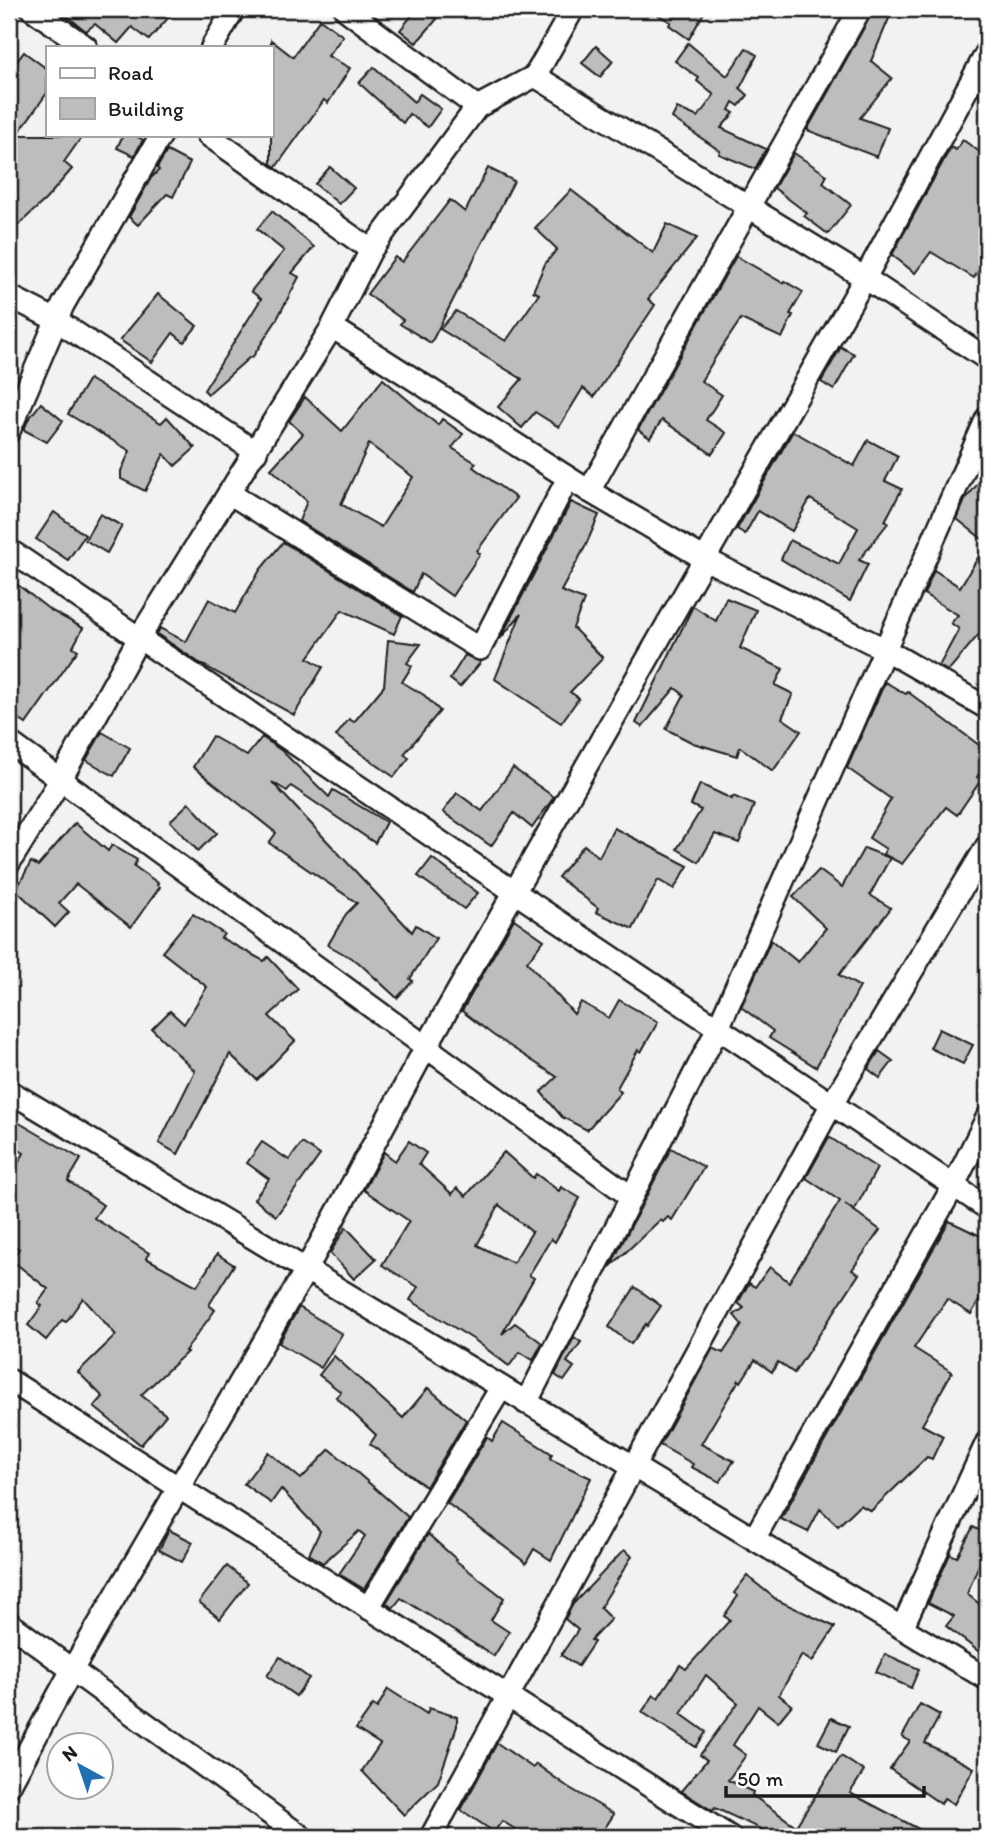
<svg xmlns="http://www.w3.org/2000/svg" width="996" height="1846" viewBox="0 0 996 1846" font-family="Itim,sans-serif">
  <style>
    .building { fill: #bdbdbd; stroke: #1c1c1c; stroke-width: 2; fill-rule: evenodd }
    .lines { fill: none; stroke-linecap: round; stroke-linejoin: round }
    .street-casing { stroke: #1c1c1c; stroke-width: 26 }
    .street { stroke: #fff; stroke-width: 21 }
  </style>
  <rect width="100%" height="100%" fill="#f2f2f2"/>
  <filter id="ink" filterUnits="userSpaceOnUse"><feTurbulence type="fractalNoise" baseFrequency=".0143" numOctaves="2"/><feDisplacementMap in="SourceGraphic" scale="14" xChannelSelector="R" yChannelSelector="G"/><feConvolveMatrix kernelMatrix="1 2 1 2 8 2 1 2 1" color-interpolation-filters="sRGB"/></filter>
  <g filter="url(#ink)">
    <!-- building -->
    <g class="building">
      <polygon points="58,9 176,9 149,40 132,27 118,43 95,24 86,31"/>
      <polygon points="417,9 425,9 437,19 416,43 400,30"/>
      <polygon points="647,9 706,9 689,39 669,25 671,22"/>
      <polygon points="873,9 893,9 871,61 892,78 860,118 888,128 877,157 807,130 871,15"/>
      <polygon points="320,19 343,36 328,56 350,68 328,103 324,100 276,167 271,164 271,40 293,57"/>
      <polygon points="688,43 727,76 746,48 757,55 740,88 748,95 739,106 733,102 729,110 734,113 721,128 766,149 755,169 719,154 720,151 672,118 677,108 698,117 714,95 697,81 699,78 675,61"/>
      <polygon points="596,46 613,61 600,77 582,63"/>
      <polygon points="24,52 47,69 47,93 17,135 83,135 64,162 72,169 46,199 9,234 9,72"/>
      <polygon points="374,67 414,102 420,94 441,109 428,127 409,114 403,123 359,83"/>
      <polygon points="123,135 134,135 143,140 134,156 117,148"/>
      <polygon points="963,140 987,157 987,257 974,278 931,252 915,273 892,255 951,147 956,150"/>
      <polygon points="167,151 190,163 173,197 167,194 138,225 129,217 151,178 159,170 157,168"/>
      <polygon points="794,153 827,175 823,183 851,205 828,234 804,216 807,213 774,188"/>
      <polygon points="330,167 354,188 339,204 315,184"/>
      <polygon points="488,168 514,181 431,343 400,324 403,320 367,294 395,257 402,262 450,200 465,212"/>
      <polygon points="571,190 653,253 667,224 697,238 648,299 655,305 594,397 583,388 559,427 535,412 522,428 498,407 522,379 440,329 456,311 506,341 539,294 533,291 545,264 557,249 535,228"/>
      <polygon points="272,211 314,247 292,273 299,277 276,321 252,358 250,357 208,394 204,390 261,299 251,291 284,251 257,229"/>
      <polygon points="736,256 783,283 784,281 803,292 790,314 793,315 782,338 741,319 715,358 701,381 722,395 706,420 726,433 712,454 662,420 650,438 638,430"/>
      <polygon points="158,294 197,326 184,342 173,333 152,362 120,340"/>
      <polygon points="841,347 854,354 834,390 821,382"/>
      <polygon points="89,379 161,423 167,417 195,448 175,466 164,454 145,491 121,479 121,471 130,451 68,414"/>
      <path d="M383,379l55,46 4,-6 21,15 -11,14 24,15 -3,4 43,31 -39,53 3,3 -28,42 -31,-22 -8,18 -114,-71 8,-20 -36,-32 32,-35 -14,-13 16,-24 37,34zM369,444l44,33 -32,50 -40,-23z"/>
      <polygon points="41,403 63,421 47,442 24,430 28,420"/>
      <polygon points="793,431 854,466 868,440 898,456 885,481 902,489 885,521 888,523 859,560 868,564 850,601 781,559 790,540 839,564 858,528 810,499 792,531 758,511 745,534 737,529"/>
      <polygon points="987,472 987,625 948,671 939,666 959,629 951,623 958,615 924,594 934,570 960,587 987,543 957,519 965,500"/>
      <polygon points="571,502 599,515 585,547 561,591 584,600 573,628 603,658 570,692 579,698 561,723 495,679 521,614 500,639"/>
      <polygon points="54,512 85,535 68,560 36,539"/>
      <polygon points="100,514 122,526 107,553 85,540"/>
      <polygon points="283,542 402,616 394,634 342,610 308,658 323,667 294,715 201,664 157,634 160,628 186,642 209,599 235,613 260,570"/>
      <polygon points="9,578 50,610 83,628 73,647 78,650 26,724 9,712"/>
      <polygon points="726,598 756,610 740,648 783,669 775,685 793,694 782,718 801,731 773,771 740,747 737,756 693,743 666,729 684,695 675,688 642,727 636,723 693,606 716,621"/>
      <polygon points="388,640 421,644 407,663 412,666 402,682 424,695 440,711 404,754 409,758 394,777 336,736 349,719 354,722 384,686"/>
      <polygon points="465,655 481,662 460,687 450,679"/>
      <polygon points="885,682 906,694 908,692 987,751 987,762 977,777 981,780 957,815 946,807 902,864 883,854 886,849 869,838 891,799 847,768"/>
      <polygon points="102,732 130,748 114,776 86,760"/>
      <polygon points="212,736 247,756 262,737 282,751 329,797 333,790 386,822 375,843 291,786 287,791 272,782 412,932 416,925 436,938 410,979 413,981 397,998 358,962 328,945 346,914 357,903 269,843 276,833 193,767"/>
      <polygon points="513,768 554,797 532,828 514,813 491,846 443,812 457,793 482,811"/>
      <polygon points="700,784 732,799 733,796 754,805 739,843 715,834 699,862 677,849 701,810 691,805"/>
      <polygon points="189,803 217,833 198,851 170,821"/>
      <polygon points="75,823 108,851 112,845 137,860 134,866 158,883 157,885 160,887 131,927 76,884 59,903 69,912 55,927 16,890 31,862 38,866"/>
      <polygon points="614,828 688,866 674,889 658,880 633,929 596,912 598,908 558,877 584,845 599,857"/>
      <polygon points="864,848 890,858 870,895 891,908 839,975 860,987 816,1067 769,1038 773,1031 741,1007 771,940 798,962 826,928 793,897 819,870 842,887"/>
      <polygon points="432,858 478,893 464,909 418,876"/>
      <polygon points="193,914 224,934 221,938 264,961 268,957 298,989 269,1016 295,1041 257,1080 230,1054 178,1154 159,1143 195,1071 152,1029 170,1011 184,1024 207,987 162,952"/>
      <polygon points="514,919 544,940 527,962 574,1014 581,1002 609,1018 619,1000 658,1022 641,1052 638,1050 617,1088 621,1092 587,1130 562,1117 541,1092 557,1077 493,1035 462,1011"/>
      <polygon points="939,1029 973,1045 963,1064 930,1048"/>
      <polygon points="879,1051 893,1061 880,1078 868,1069"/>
      <polygon points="9,1117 81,1159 68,1181 103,1205 94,1218 149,1253 146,1258 197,1286 217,1254 234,1265 209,1305 215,1310 185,1351 187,1352 141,1395 166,1415 141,1445 94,1407 103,1397 78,1372 116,1335 83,1298 66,1322 62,1320 46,1340 28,1325 42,1306 38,1303 48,1289 10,1259 19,1249 9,1242 9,1179 24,1153 9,1144"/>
      <polygon points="829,1137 877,1168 854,1211 845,1204 880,1230 852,1270 859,1274 794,1373 778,1362 772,1372 755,1360 741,1382 739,1380 701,1444 734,1461 720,1482 691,1467 693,1464 660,1445 713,1348 723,1353 742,1325 734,1315 744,1308 738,1303 749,1283 755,1287 770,1267 789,1282 840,1201 806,1178"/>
      <path d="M409,1141l17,12 -7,11 33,30 5,-6 9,8 38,-44 29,26 3,-4 23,17 2,-4 19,11 -25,44 -4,-3 -22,36 5,3 -32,56 13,-11 27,20 -9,17 -13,-8 -11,14 -33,-25 -66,-41 8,-13 -36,-22 27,-44 -45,-31 20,-38 11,9zM499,1205l33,27 -19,31 -36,-18z"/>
      <polygon points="262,1142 289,1160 302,1143 320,1155 276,1216 254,1199 269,1179 247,1163"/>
      <polygon points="671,1148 704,1167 672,1220 668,1217 663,1222 660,1220 610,1267"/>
      <polygon points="949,1221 987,1239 987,1288 971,1314 947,1299 914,1348 952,1372 922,1425 943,1436 932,1459 927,1457 871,1511 860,1505 838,1526 820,1509 808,1532 781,1519"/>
      <polygon points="346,1227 376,1259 354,1279 330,1253"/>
      <polygon points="635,1287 661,1306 647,1326 646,1324 631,1344 609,1327"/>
      <polygon points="299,1307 342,1334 321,1368 279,1343"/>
      <polygon points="574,1337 581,1342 567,1362 574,1367 564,1381 555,1375"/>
      <polygon points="334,1356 403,1418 428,1388 466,1420 426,1487 370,1444 376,1435 336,1397 341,1392 319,1375"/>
      <polygon points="503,1423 552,1454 550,1459 591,1478 551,1560 534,1549 526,1563 447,1503 487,1437 492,1441"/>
      <polygon points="330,1449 408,1517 364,1589 339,1574 365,1536 359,1531 323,1563 309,1554 320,1531 281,1489 271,1503 244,1484 268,1452 301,1479"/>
      <polygon points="973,1527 987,1534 987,1545 967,1594 987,1610 987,1658 946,1626 954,1616 928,1603 950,1554 957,1557"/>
      <polygon points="169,1530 193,1542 182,1562 159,1550"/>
      <polygon points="428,1534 456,1559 455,1560 504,1598 491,1620 509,1632 494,1656 401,1598 393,1608 386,1603"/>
      <polygon points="624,1550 632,1556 600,1608 611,1619 591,1640 594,1642 578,1666 561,1655 578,1630 565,1619 573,1604"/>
      <polygon points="227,1566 248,1583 220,1619 199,1602"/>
      <polygon points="747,1576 777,1600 835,1627 812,1662 802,1655 779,1695 792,1705 778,1722 758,1706 733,1745 746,1755 728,1780 753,1792 752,1795 796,1826 841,1756 864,1771 850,1793 934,1837 778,1837 715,1808 713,1811 681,1791 707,1760 700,1755 738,1703 706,1675 681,1714 706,1732 696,1747 642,1712 654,1695 658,1698 680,1665 686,1669 730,1620 724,1616 738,1596 734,1593"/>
      <polygon points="885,1654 919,1669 911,1688 876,1672"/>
      <polygon points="280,1657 309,1678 296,1696 267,1676"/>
      <polygon points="388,1689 427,1714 429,1708 457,1717 457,1726 438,1782 404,1815 362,1771 380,1744 356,1729 373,1705 377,1708"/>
      <polygon points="920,1704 940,1715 925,1743 974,1768 954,1804 944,1798 941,1804 890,1769 910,1741 902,1737"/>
      <polygon points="831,1718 849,1726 836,1752 818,1743"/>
      <polygon points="497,1743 533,1768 536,1764 568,1787 614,1814 599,1837 528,1837 502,1821 494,1832 461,1810"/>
    </g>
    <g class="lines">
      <!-- street casing -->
      <g class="street-casing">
        <g id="street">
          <polyline points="32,9 86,47"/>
          <polyline points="345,9 477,107"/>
          <polyline points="573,9 535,76 865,278 987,359"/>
          <polyline points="212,47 234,9"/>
          <polyline points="208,135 371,250"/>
          <polyline points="9,296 56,320 256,452"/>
          <polyline points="332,327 589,491 705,559 884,649 987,708"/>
          <polyline points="9,431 63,305 161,135"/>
          <polyline points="589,491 860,9"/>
          <polyline points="229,493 480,649 568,478"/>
          <polyline points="9,550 513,891 987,1208"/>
          <polyline points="9,742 630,1196"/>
          <polyline points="9,863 61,779 139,638 332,327 371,250 477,107 535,76"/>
          <polyline points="9,1091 987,1679"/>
          <polyline points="9,1380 730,1837"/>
          <polyline points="526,1403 718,1028 987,418"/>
          <polyline points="754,1539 954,1185 987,1118"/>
          <polyline points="368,1608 501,1388"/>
          <polyline points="9,1623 72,1670 9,1786"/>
          <polyline points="902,1628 987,1442"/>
          <polyline points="302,1837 72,1670 306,1270 426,1047 865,278 987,52"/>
          <polyline points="431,1837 832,1104 987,846"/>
        </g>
      </g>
      <!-- street -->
      <use href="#street" class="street"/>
    </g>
  </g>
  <!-- margin -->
  <rect width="996" height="1846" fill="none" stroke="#fff" stroke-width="35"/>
  <rect x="18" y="18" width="961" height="1811" fill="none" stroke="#1c1c1c" stroke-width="2.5" filter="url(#ink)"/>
  <!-- legend -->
  <rect x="46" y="46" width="228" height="91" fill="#ffffff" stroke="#a4a4a4" stroke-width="2"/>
  <rect x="60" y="68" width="35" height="10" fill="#ffffff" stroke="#a4a4a4" stroke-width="2"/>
  <text x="108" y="80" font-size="21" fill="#1c1c1c">Road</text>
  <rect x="60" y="98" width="35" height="21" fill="#bdbdbd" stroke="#a4a4a4" stroke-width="2"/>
  <text x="108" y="116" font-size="21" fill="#1c1c1c">Building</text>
  <!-- north arrow -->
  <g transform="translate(80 1766) rotate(320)"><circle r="33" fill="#ffffff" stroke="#a4a4a4" stroke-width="2"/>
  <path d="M0-5L12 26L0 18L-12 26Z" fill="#1f6fb2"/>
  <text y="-10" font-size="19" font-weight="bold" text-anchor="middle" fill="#1c1c1c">N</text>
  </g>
  <!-- scale -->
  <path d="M726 1786v10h198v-10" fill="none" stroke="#1c1c1c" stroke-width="3.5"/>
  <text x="737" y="1786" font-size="21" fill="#1c1c1c" stroke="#ffffff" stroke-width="5" paint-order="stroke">50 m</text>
</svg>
